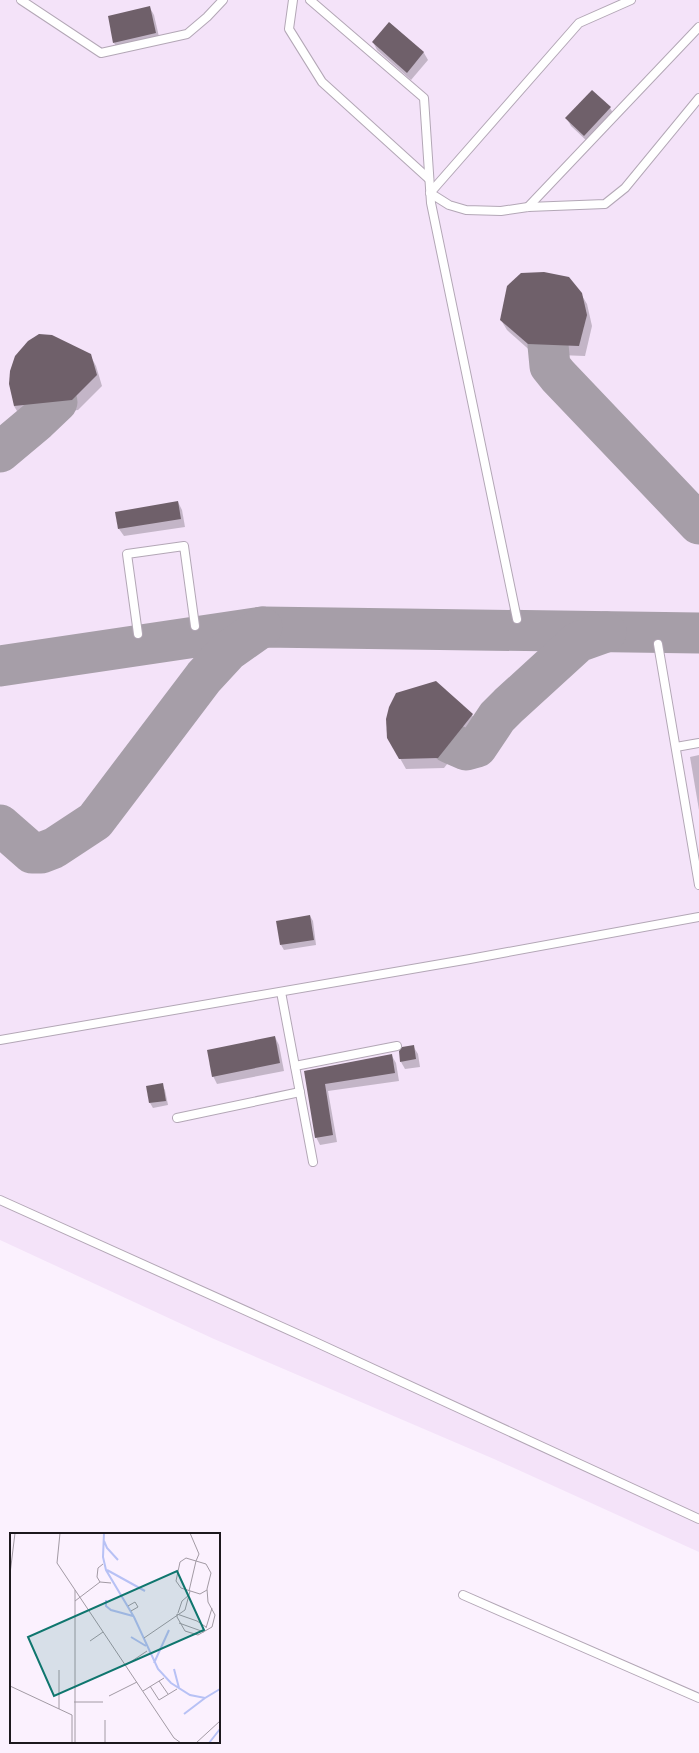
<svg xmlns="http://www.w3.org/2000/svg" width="699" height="1753" viewBox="0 0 699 1753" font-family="Commissioner,sans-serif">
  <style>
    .built { fill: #f4e3f9 }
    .shadow { fill: #0003 }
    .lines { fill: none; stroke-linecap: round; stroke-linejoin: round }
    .taxiway { stroke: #a69ea8; stroke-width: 41 }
    .building { fill: #6f606a }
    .service-casing { stroke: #b3a7b6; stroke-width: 10 }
    .service { stroke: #fff; stroke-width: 8 }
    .inset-river { fill: none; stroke: #b7c1f5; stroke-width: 2 }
    .inset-road { fill: none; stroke: #a29aa4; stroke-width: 1 }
    .view { fill: #0f766e; fill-opacity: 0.15; stroke: #0f766e; stroke-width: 2 }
    .inset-edge { fill: none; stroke: #1c181d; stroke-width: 2 }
  </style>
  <rect width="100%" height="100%" fill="#fbf1fe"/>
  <!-- built -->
  <polygon class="built" points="0,0 699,0 699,1552 494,1459 214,1339 0,1240"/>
  <!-- shadow -->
  <g class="shadow">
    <polygon points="150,8 154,15 160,41 119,50 114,43"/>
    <polygon points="390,23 424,53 428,60 411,80 377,50 373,42"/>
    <polygon points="592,91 610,108 615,116 589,143 571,126 567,119"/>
    <polygon points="581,294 587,304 592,326 585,356 534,354 507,330 501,320"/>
    <polygon points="90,355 96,366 102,386 78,410 20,416 14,406"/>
    <polygon points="178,502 182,510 185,527 124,536 119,529"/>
    <polygon points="472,715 478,725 444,768 406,769 388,737"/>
    <polygon points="699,755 699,810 690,757"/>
    <polygon points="310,916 313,921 316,945 284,950 281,945"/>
    <polygon points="275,1037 279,1045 284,1071 217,1084 213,1076"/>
    <polygon points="413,1046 418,1054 420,1067 405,1069 401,1062"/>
    <polygon points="392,1056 396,1063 399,1081 328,1091 337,1142 320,1145 316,1137 305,1071"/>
    <polygon points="162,1085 165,1090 168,1105 153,1108 150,1103 147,1087"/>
  </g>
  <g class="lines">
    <!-- taxiway -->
    <g class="taxiway">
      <polyline points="548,345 550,366 558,376 699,524"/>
      <polyline points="0,452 37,421 57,402"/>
      <polyline points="0,666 263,627 699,633"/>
      <polyline points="450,743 466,750 477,747 497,717 509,705 578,642 606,632"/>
      <polyline points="0,825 32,853 41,853 54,848 95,821 204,677 228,651 262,627"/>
    </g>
  </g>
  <!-- building -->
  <g class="building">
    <polygon points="150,6 156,33 113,43 108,16"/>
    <polygon points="389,22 424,52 407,73 372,42"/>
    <polygon points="592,90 611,107 584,136 565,118"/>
    <polygon points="544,272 569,277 582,293 587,315 579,346 528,344 500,320 507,286 521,273"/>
    <polygon points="39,334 52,335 91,354 97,375 72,400 14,406 9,384 10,371 15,356 28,341"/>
    <polygon points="178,501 181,519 118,529 115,512"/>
    <polygon points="436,681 473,714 438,758 399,759 387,738 386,719 389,707 396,693"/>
    <polygon points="310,915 314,940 280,945 276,921"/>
    <polygon points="275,1036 280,1063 212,1077 207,1050"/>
    <polygon points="414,1045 416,1059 400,1062 399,1051 402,1047"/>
    <polygon points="392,1054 395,1073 325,1084 333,1135 315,1138 304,1071"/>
    <polygon points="163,1083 166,1101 149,1103 146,1086"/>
  </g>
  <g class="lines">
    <!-- service casing -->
    <g class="service-casing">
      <g id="service">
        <polyline points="21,0 101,53 187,34 207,17 223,0"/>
        <polyline points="293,0 289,29 322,82 429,179"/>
        <polyline points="310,0 424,98 431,203 517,619"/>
        <polyline points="631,0 579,23 430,193 449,205 466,210 501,211 528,207 605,204 625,188 699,98"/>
        <polyline points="528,207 699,27"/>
        <polyline points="138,634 127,554 184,546 195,626"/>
        <polyline points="658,644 699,885"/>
        <polyline points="676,747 699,743"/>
        <polyline points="281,992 313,1162"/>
        <polyline points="0,1040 470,959 699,917"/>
        <polyline points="295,1066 397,1046"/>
        <polyline points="177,1118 300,1092"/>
        <polyline points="0,1200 313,1341 699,1519"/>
        <polyline points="463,1595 699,1698"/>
      </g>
    </g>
    <!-- service -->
    <use href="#service" class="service"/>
  </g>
  <!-- overview -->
  <g transform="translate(10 1533)">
    <rect width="210" height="210" fill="#fbf1fe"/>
    <path class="inset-river" d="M94,0l-1,24 3,13 28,47 24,52 13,14 19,12 15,3 15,-9M94,8l3,7 11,12M97,37l38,21M96,67v6l5,4 22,6M121,104l15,9M144,130l15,-33M164,136l5,19M174,181l21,-16M199,210l11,-14"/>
    <path class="inset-road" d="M50,0l-3,30 117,175 7,5M180,0l9,21 -3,7M93,31l-5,4 -1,9 3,5 11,1M0,41l5,-41M65,57v153M179,58l7,-30M65,68l25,-19M118,73l7,-4 3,5 -7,4M168,80l4,-12 7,-6M169,90l25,9M196,94l-9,-6 -20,-7v3l8,14 13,4 14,-8 3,-12 -7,-13 -1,-13 4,-16 -5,-9 -20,-6 -6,4 -4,19 5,7 19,6 7,-4M196,95l6,-20M134,105l41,-28 5,-19M80,108l13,-9M116,132l21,-14M49,137v39M149,148l9,13M0,153l62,29v28M140,153l9,14 18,-11M133,158l21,-13M99,163l28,-14M64,169h29M95,187v23M186,210l24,-22"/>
    <path class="view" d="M167,38l27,59 -150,66 -26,-59z"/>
    <rect width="210" height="210" class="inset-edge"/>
  </g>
</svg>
